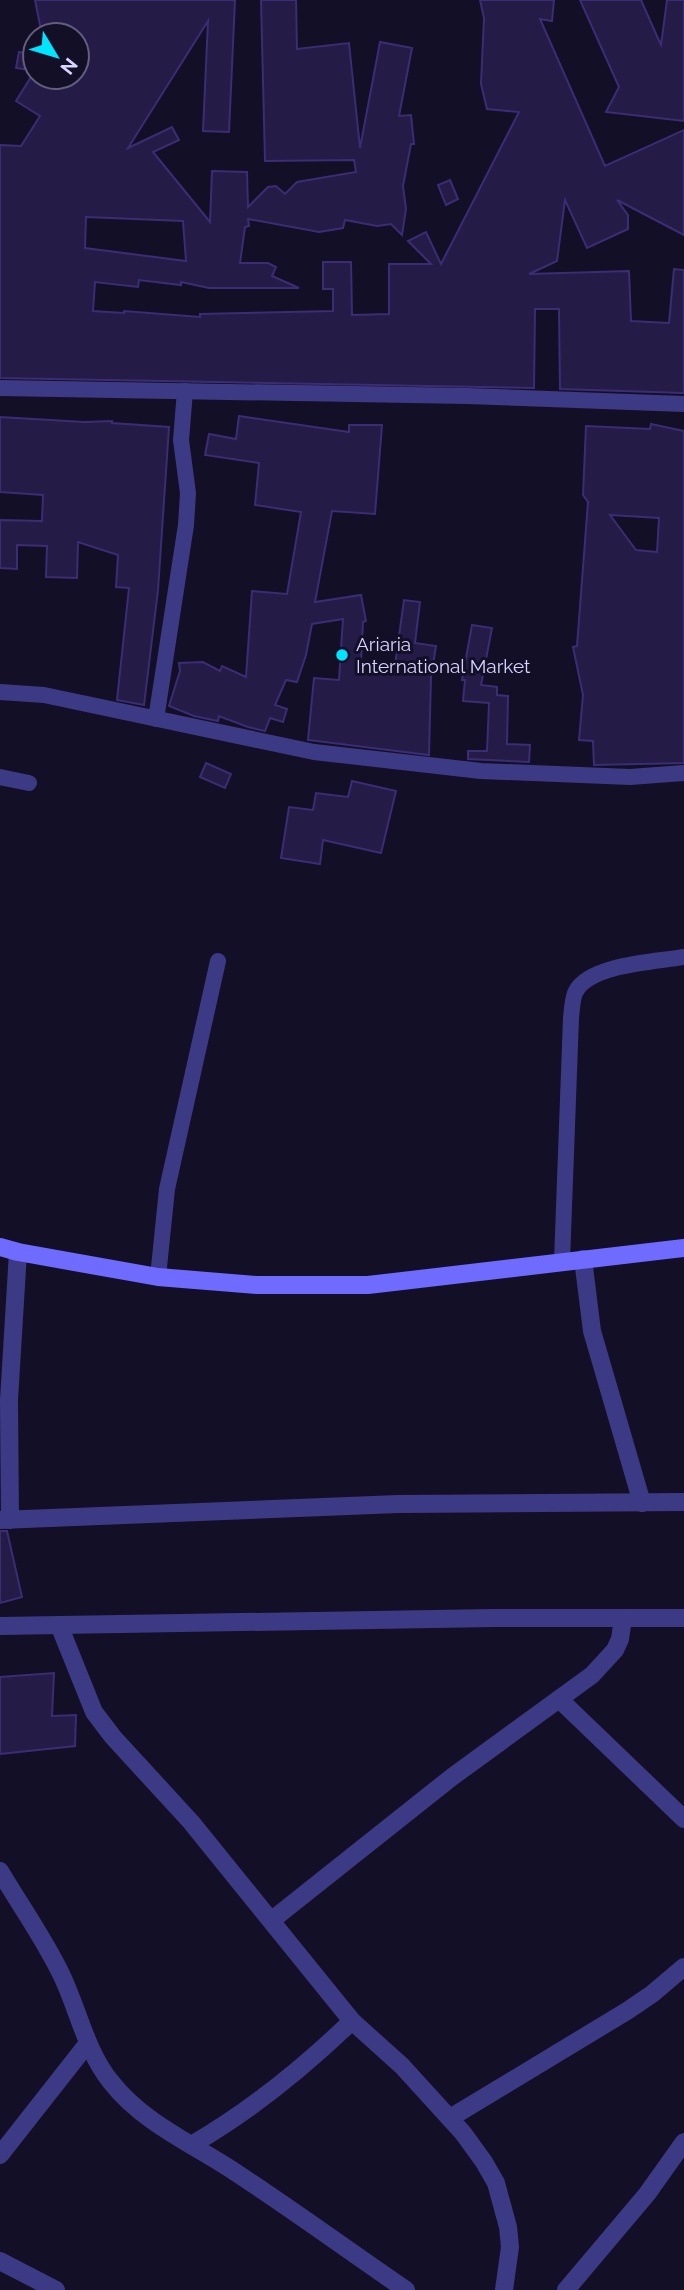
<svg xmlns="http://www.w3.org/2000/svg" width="684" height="2290" viewBox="0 0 684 2290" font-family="Raleway,sans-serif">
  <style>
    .building { fill: #241b47; stroke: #3b2d73; stroke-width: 2; fill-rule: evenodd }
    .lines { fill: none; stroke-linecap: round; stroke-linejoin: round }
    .pedestrian { stroke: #3d3a85; stroke-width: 16 }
    .minor { stroke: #3d3a85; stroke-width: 18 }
    .secondary { stroke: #6f6bff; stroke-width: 18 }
    .poi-dot { fill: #00e5ff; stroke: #130f26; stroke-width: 2.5 }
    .labels { text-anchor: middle; stroke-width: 6; stroke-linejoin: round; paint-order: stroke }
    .poi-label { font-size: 19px; fill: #d9d4ff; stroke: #130f26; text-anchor: start }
  </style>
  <rect width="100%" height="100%" fill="#130f26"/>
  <!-- building -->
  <g class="building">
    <path d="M35,0h200l-6,132 -26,-1 5,-110 -80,127 44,-21 7,13 -26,12 57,70 2,-51 35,1 1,35 20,-20 8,-1 9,8 12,-12 59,-10 -2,-12 -89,1 -4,-161h35l1,49 52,-6 11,105 20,-106 32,6 -13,68 12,-1 3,29h-3l-8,42 3,23 -4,26 -11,-11 -14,2 -32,-6 -2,8 -24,4 -71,-13 1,7 -4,1 -5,36h28l8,4 -4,9 27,12h-90l-28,-6v3l-42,-5 -1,7 -43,-5 -2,29 31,2v-2l76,6v-3l133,-3v-22h-10v-27h28l1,53 37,-1v-50h42l-23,-23 18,-9 15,32 78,-152 -32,-3 -6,-25 3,-66 -4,-18h74l-2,21 -12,-2 65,147 79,-36v105l-67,-35 11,15v14l-41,19 -22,-48 -8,61 -28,13 100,-3 2,50 38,2 5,-54 10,1v123l-124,-4 -1,-80h-24l-1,79 -534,-10v-233l21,1 19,-30 -24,-15 15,-24h46v-42h-35zM86,217l97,4 3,40 -101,-13z"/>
    <polygon points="580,0 641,0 661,45 667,0 684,0 684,121 606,112 619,87"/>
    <polygon points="19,52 32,54 30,70 16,68"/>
    <polygon points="450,180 458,199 446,205 438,185"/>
    <polygon points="239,416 349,432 349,425 382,425 375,514 332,511 315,602 361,595 366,621 363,622 361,661 395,665 404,600 420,602 415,643 436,646 431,677 429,755 308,740 314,678 339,680 343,619 312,624 306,655 297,682 286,680 275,705 287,709 283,722 270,718 265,731 248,727 219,716 218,721 194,716 169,706 180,671 179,663 203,662 220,671 222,666 246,677 252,591 287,594 301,512 255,505 259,463 205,455 209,434 236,439"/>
    <polygon points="0,417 84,422 112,421 112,423 169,427 158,590 144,705 117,700 129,588 116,587 118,555 78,542 77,578 46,577 47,546 17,545 17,569 0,568 0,520 42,521 43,495 0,492"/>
    <path d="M651,424l33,7v332l-90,2 -1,-24 -14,-1 4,-45 -10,-48 4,-1 11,-144 -5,-7 3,-69 64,3zM610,515l49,3 -2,34 -21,-2z"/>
    <polygon points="472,625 492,628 481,685 497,687 497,695 508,696 507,744 530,745 529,762 468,759 468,751 487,751 489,703 463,701 465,680 462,680"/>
    <polygon points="206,763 231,774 225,788 200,777"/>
    <polygon points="352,781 396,791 381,853 323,840 320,864 281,858 289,807 313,810 316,793 348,797"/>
    <polygon points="0,1531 7,1531 22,1597 0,1603"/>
    <polygon points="54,1673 52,1716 76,1715 75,1746 0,1754 0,1677"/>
  </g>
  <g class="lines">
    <!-- pedestrian -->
    <g class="pedestrian">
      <polyline points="0,388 467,396 684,404"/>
      <polyline points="0,692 44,695 314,752 481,771 630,777 684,773"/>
      <polyline points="156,719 186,525 188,493 181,440 185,391"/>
      <polyline points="0,777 29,783"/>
      <path d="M562,1261l9,-243c1,-8 1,-20 5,-27 15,-27 80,-29 108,-34"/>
      <polyline points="158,1277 167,1189 218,961"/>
    </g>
    <!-- minor -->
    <g class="minor">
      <polyline points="583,1259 592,1331 642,1503"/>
      <polyline points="0,1520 398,1504 684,1502"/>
      <polyline points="10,1520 9,1400 18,1252"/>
      <polyline points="59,1625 94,1712 113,1737 191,1822 352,2021 402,2066 463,2133 484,2162 496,2183 508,2227 510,2247 504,2290"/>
      <polyline points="0,1626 494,1618 684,1618"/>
      <polyline points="559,1699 684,1819"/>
      <path d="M0,1871c20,34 45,69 62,105 17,36 24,75 49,106 32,41 82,62 124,90 58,38 114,79 171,118"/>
      <polyline points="272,1920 452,1777 592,1675 615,1650 620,1639 623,1618"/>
      <polyline points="450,2118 627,2011 652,1994 684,1967"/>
      <path d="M193,2144c59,-34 110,-76 159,-123"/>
      <polyline points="0,2155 88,2043"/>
      <polyline points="0,2261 56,2290"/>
      <polyline points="566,2290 647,2194 684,2142"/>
    </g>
    <!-- secondary -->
    <polyline class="secondary" points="0,1247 18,1252 158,1277 257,1285 368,1285 684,1248"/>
  </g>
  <!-- markers -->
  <circle class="poi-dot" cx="342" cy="655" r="7"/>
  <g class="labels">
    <!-- poi labels -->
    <g class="poi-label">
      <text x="356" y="651">Ariaria<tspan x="356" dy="22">International Market</tspan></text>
    </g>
  </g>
  <!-- north arrow -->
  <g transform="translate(56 56) rotate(128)"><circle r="33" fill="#130f26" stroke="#625e7d" stroke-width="2"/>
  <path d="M0-5L12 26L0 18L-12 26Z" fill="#00e5ff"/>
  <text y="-10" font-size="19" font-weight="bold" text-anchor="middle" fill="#d9d4ff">N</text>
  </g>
</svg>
